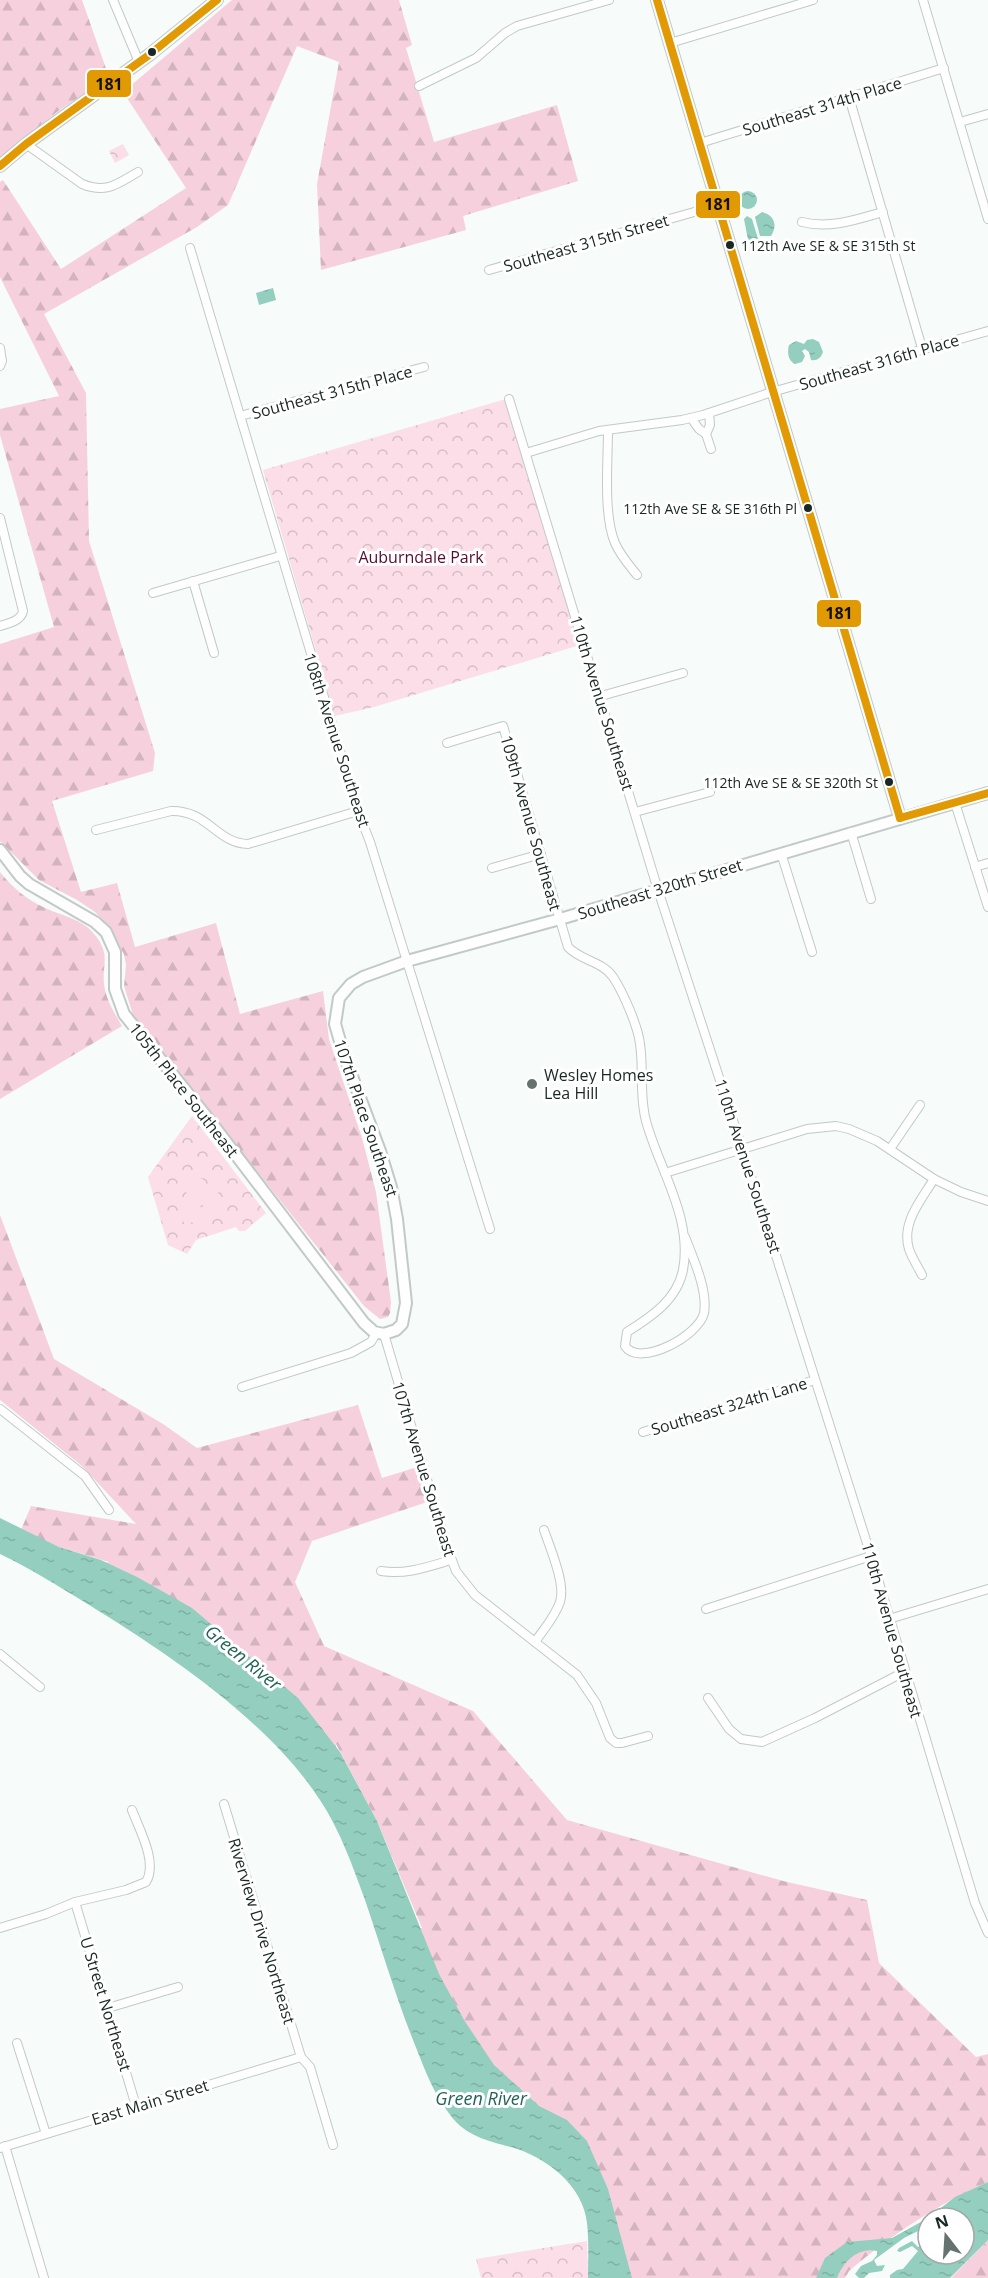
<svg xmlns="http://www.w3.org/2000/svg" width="988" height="2278" viewBox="0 0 988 2278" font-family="'Open Sans',sans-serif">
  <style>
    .forest { fill: url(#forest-firs) }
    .park { fill: url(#park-crowns) }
    .garden { fill: #fbdee7 }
    .water { fill: url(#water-ripples) }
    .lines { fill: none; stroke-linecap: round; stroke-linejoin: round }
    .street-casing { stroke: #c1cac7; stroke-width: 10 }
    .secondary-casing { stroke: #c1cac7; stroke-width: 14 }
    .street { stroke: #fefefe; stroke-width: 8 }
    .secondary { stroke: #fefefe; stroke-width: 10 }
    .bus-1-casing { stroke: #fff; stroke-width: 12 }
    .bus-1 { stroke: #e19904; stroke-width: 8 }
    .bus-dot { fill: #182824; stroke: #fff; stroke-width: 2 }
    .poi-dot { fill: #66726f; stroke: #fff; stroke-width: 2 }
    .labels { text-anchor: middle; stroke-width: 6; stroke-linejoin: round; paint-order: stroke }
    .bus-label { font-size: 14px; fill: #182824; stroke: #fff; text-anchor: end }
    .street-label { font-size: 16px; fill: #182824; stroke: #fff }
    .park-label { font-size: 16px; fill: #5b0930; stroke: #fff }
    .poi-label { font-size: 16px; fill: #182824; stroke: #fff; text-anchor: start }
    .water-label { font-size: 18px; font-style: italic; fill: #236455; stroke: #fff }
    .line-badge { stroke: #fff; stroke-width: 2 }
    .pale-badge-label { font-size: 16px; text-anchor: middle; font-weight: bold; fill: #111 }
  </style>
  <defs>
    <pattern id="forest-firs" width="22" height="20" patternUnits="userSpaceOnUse" patternTransform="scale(1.5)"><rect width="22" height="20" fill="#f6d1dd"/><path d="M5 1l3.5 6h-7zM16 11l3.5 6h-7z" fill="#d2b3be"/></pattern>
    <pattern id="park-crowns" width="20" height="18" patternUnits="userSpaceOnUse" patternTransform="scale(1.5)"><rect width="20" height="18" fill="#fbdee7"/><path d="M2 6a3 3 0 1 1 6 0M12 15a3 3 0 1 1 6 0" fill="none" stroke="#d6bec6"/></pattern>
    <pattern id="water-ripples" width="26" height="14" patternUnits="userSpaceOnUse" patternTransform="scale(1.5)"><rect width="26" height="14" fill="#94cebe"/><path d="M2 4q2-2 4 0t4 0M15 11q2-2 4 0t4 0" fill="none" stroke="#7fb1a3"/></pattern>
  </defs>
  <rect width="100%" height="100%" fill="#f7fbfa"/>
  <!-- forest -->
  <g class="forest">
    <polygon points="0,0 82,0 109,77 57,112 0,158"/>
    <polygon points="232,0 399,0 412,45 406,48 434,142 557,105 578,181 463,216 466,230 321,270 317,184 339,62 297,46 228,205 197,227 44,314 86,393 89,541 155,753 153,771 52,801 81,892 117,883 135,947 216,923 240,1014 323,991 329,1039 362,1138 376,1192 391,1302 390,1313 388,1317 380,1319 364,1306 133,1015 124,986 126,965 124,954 103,920 95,912 77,900 39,880 0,841 0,644 54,627 0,435 0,409 59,396 0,277 0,182 3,180 61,269 186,188 123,92"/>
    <path d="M0,872c12,15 26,27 43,35 18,9 39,11 52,28 16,20 7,28 9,49 2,16 10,28 18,42l-122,73z"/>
    <path d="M0,1215l54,144 109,65 34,24 161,-43 24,73 35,-11 10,35 -115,39 -17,41 29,64 149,65 94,109 216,61 84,19 12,63 97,94 12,-3v128c-50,22 -98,54 -139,89l-4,7h-222l-5,-25 -95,-137 -120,-182 19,-6 -45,-107 -42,-79 12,52 -257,-225 19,-7 -50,-15 -38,-17 10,-24 105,18 -54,-58 -82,-66z"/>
    <polygon points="988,2240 988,2278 951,2278"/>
  </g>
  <!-- park -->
  <g class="park">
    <polygon points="123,144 129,155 115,163 109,151"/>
    <polygon points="506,399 580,645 374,707 335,716 263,470"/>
    <polygon points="192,1116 266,1213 245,1231 239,1231 236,1227 196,1240 187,1254 168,1245 148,1177"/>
    <polygon points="587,2241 588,2278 481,2278 476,2259"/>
  </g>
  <!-- garden -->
  <g class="garden">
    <polygon points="188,1178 203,1179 199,1223 183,1222"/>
    <polygon points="205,1186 219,1187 216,1218 202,1216"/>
  </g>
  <!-- water -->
  <g class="water">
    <circle cx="748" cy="200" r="9"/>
    <path d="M762,212c12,3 16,13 9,24h-11l-5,-19z"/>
    <polygon points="747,216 752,219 759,242 752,246 749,245 744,219"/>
    <polygon points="273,288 276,300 259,305 256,293"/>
    <path d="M813,339l6,3 4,10c-2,6 -6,9 -12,8l-2,-8 -4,-3 -3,2 3,5 -3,6 -7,2c-7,-3 -8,-12 -6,-19l7,-4 8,3 3,-4z"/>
    <path d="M0,1518l59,29 42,13 36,17 55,31 106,90 42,54 37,69 62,153 25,46 30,45 45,41 28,14 20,21 21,48 24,89h-44c0,-18 1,-37 -1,-55 -4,-38 -41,-66 -76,-76 -23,-6 -45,-11 -60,-31 -16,-20 -25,-43 -34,-66 -20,-49 -35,-100 -52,-150 -12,-33 -25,-70 -45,-100 -52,-80 -153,-147 -234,-197 -28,-17 -56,-35 -86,-49z"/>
    <polygon points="988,2182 988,2240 950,2278 890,2278 890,2275 897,2270 903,2269 918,2251 912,2246 900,2252 897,2251 899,2248 912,2241 918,2247 928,2240 928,2254 964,2254 964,2218 928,2218 955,2197"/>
    <path d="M928,2218v8l-24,12 -30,22 3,6 8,-1 -3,6 -13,2 -5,5h-5l-4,-4 6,-8 11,-5 5,-6v-4c-19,-4 -33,10 -40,27h-21l9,-20 22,-16 45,-4z"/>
  </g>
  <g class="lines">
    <!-- street casing -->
    <g class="street-casing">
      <g id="street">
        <polyline points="113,0 139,62"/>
        <polyline points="923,0 988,219"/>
        <polyline points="670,43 813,0"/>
        <polyline points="419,86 476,58 505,33 517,26 609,0"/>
        <polyline points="849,97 922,348"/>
        <polyline points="960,122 988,114"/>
        <polyline points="700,143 944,68"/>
        <path d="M26,144l56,40c25,10 35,0 56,-12"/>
        <path d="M802,222c28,7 53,-2 81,-10"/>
        <polyline points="190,248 358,811 370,842 490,1229"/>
        <polyline points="489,270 719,205"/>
        <polyline points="0,348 2,361 0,366"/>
        <polyline points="509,399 658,890 742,1148 871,1556 975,1903 988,1933"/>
        <polyline points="240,416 424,367"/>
        <polyline points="691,418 699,429 706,434 710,425 709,413"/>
        <path d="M608,430c0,31 -5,85 7,113 5,12 14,22 22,32"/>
        <polyline points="706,434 711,449"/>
        <polyline points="526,453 599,431 682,420 703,415 772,392 988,331"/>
        <path d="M0,518l23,93c-2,10 -14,12 -23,15"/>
        <polyline points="193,581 214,653"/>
        <polyline points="153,593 280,556"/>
        <polyline points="601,696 683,673"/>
        <path d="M447,743l56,-17 65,221c13,14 34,14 45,30 10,15 25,49 27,67 4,26 -1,51 6,77 13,48 47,97 37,149 -6,30 -32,47 -56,62l-2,14c14,22 74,-10 79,-33 4,-23 -11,-55 -19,-76"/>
        <polyline points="955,803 988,907"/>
        <polyline points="635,812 710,792"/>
        <path d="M96,830l75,-19c37,-1 45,32 77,33l110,-33"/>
        <polyline points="851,832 871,899"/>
        <polyline points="781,853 812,952"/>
        <polyline points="975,867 988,863"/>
        <polyline points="492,868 541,854"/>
        <polyline points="890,1149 920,1105"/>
        <polyline points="665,1173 807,1129 836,1126 849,1129 877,1141 934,1179 961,1192 988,1201"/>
        <path d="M922,1275c-4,-8 -10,-17 -13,-26 -8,-26 12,-49 25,-70"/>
        <polyline points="384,1334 447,1547 456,1571 475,1595 577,1675 596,1703 610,1738 616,1743 622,1743 648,1736"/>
        <polyline points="242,1387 351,1353 371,1342 377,1332"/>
        <polyline points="0,1409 85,1476 109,1510"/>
        <polyline points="643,1432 815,1380"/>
        <path d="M381,1571c25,4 46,-4 70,-11"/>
        <polyline points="706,1609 871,1556"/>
        <polyline points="889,1619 988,1589"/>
        <path d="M535,1642c8,-12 20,-25 25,-40 6,-18 -10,-54 -16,-72"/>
        <polyline points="0,1654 40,1687"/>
        <polyline points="708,1698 729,1729 741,1739 762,1742 815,1718 904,1672"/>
        <polyline points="224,1804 301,2057 310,2067 333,2145"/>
        <polyline points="75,1902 136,2106"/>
        <path d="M0,1928l46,-14 29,-12 51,-12 20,-8c12,-20 -7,-53 -14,-72"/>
        <polyline points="108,2008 178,1987"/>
        <polyline points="17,2043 46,2134"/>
        <polyline points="5,2146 44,2278"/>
        <polyline points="0,2148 301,2057"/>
      </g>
    </g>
    <!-- secondary casing -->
    <g class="secondary-casing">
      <g id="secondary">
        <polyline points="657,0 900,818"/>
        <polyline points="0,166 26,144 149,55 217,0"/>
        <polyline points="0,850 20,876 29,884 95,922 106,932 115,952 115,989 124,1014 214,1126 364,1323 374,1332 384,1334 396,1330 402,1324 406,1303 397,1219 391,1187 380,1151 344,1055 335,1024 339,998 351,984 363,977 407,961 560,919 988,793"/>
      </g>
    </g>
    <!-- street -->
    <use href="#street" class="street"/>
    <!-- secondary -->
    <use href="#secondary" class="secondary"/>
    <!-- bus-1 casing -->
    <g class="bus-1-casing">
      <g id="bus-1">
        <polyline points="657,0 900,818"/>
        <polyline points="0,166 26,144 149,55 217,0"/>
        <polyline points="900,818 988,793"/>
      </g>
    </g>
    <!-- bus-1 -->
    <use href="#bus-1" class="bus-1"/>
  </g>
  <!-- markers -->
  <g class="bus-dot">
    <circle cx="152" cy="52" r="5"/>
    <circle cx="730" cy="245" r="5"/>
    <circle cx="808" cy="508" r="5"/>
    <circle cx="889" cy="782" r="5"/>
  </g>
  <circle class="poi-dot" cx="532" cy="1084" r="6"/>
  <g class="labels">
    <!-- bus labels -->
    <g class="bus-label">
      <text x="741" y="251" text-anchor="start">112th Ave SE &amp; SE 315th St</text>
      <text x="797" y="514">112th Ave SE &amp; SE 316th Pl</text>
      <text x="878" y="788">112th Ave SE &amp; SE 320th St</text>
    </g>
    <!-- street labels -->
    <g class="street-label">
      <text transform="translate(822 106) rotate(-17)" y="6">Southeast 314th Place</text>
      <text transform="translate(586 243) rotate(-16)" y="6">Southeast 315th Street</text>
      <text transform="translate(879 362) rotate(-16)" y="6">Southeast 316th Place</text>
      <text transform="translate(332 392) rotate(-15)" y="6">Southeast 315th Place</text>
      <text transform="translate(602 703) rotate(73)" y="6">110th Avenue Southeast</text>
      <text transform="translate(337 740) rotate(72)" y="6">108th Avenue Southeast</text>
      <text transform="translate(531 823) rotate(74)" y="6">109th Avenue Southeast</text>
      <text transform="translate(660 889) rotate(-17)" y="6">Southeast 320th Street</text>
      <text transform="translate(184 1090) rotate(52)" y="6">105th Place Southeast</text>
      <text transform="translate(366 1118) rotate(71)" y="6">107th Place Southeast</text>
      <text transform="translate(748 1166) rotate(72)" y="6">110th Avenue Southeast</text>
      <text transform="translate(729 1406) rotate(-17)" y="6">Southeast 324th Lane</text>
      <text transform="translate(424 1469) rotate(73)" y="6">107th Avenue Southeast</text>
      <text transform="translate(892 1630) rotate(74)" y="6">110th Avenue Southeast</text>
      <text transform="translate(262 1931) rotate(73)" y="6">Riverview Drive Northeast</text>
      <text transform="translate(106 2004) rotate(73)" y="6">U Street Northeast</text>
      <text transform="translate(150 2102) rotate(-17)" y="6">East Main Street</text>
    </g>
    <!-- park labels -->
    <g class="park-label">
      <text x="421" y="563">Auburndale Park</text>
    </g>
    <!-- poi labels -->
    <g class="poi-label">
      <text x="544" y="1081">Wesley Homes<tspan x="544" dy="18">Lea Hill</tspan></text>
    </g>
    <!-- water labels -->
    <g class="water-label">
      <text transform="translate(243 1658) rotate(39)" y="6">Green River</text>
      <text x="481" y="2105">Green River</text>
    </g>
  </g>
  <g class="line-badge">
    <rect x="86" y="69" width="46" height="29" rx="6" fill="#e19904"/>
    <rect x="695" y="190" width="46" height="29" rx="6" fill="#e19904"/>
    <rect x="816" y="599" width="46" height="29" rx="6" fill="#e19904"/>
  </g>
  <g class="pale-badge-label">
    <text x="109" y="90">181</text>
    <text x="718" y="210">181</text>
    <text x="839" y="619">181</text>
  </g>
  <!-- north arrow -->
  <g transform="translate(946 2236) rotate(343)"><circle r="28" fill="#ffffff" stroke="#a3a9a7" stroke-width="1.5"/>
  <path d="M0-4.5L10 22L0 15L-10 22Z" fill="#66726f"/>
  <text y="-9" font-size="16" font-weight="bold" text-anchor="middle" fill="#182824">N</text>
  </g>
</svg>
